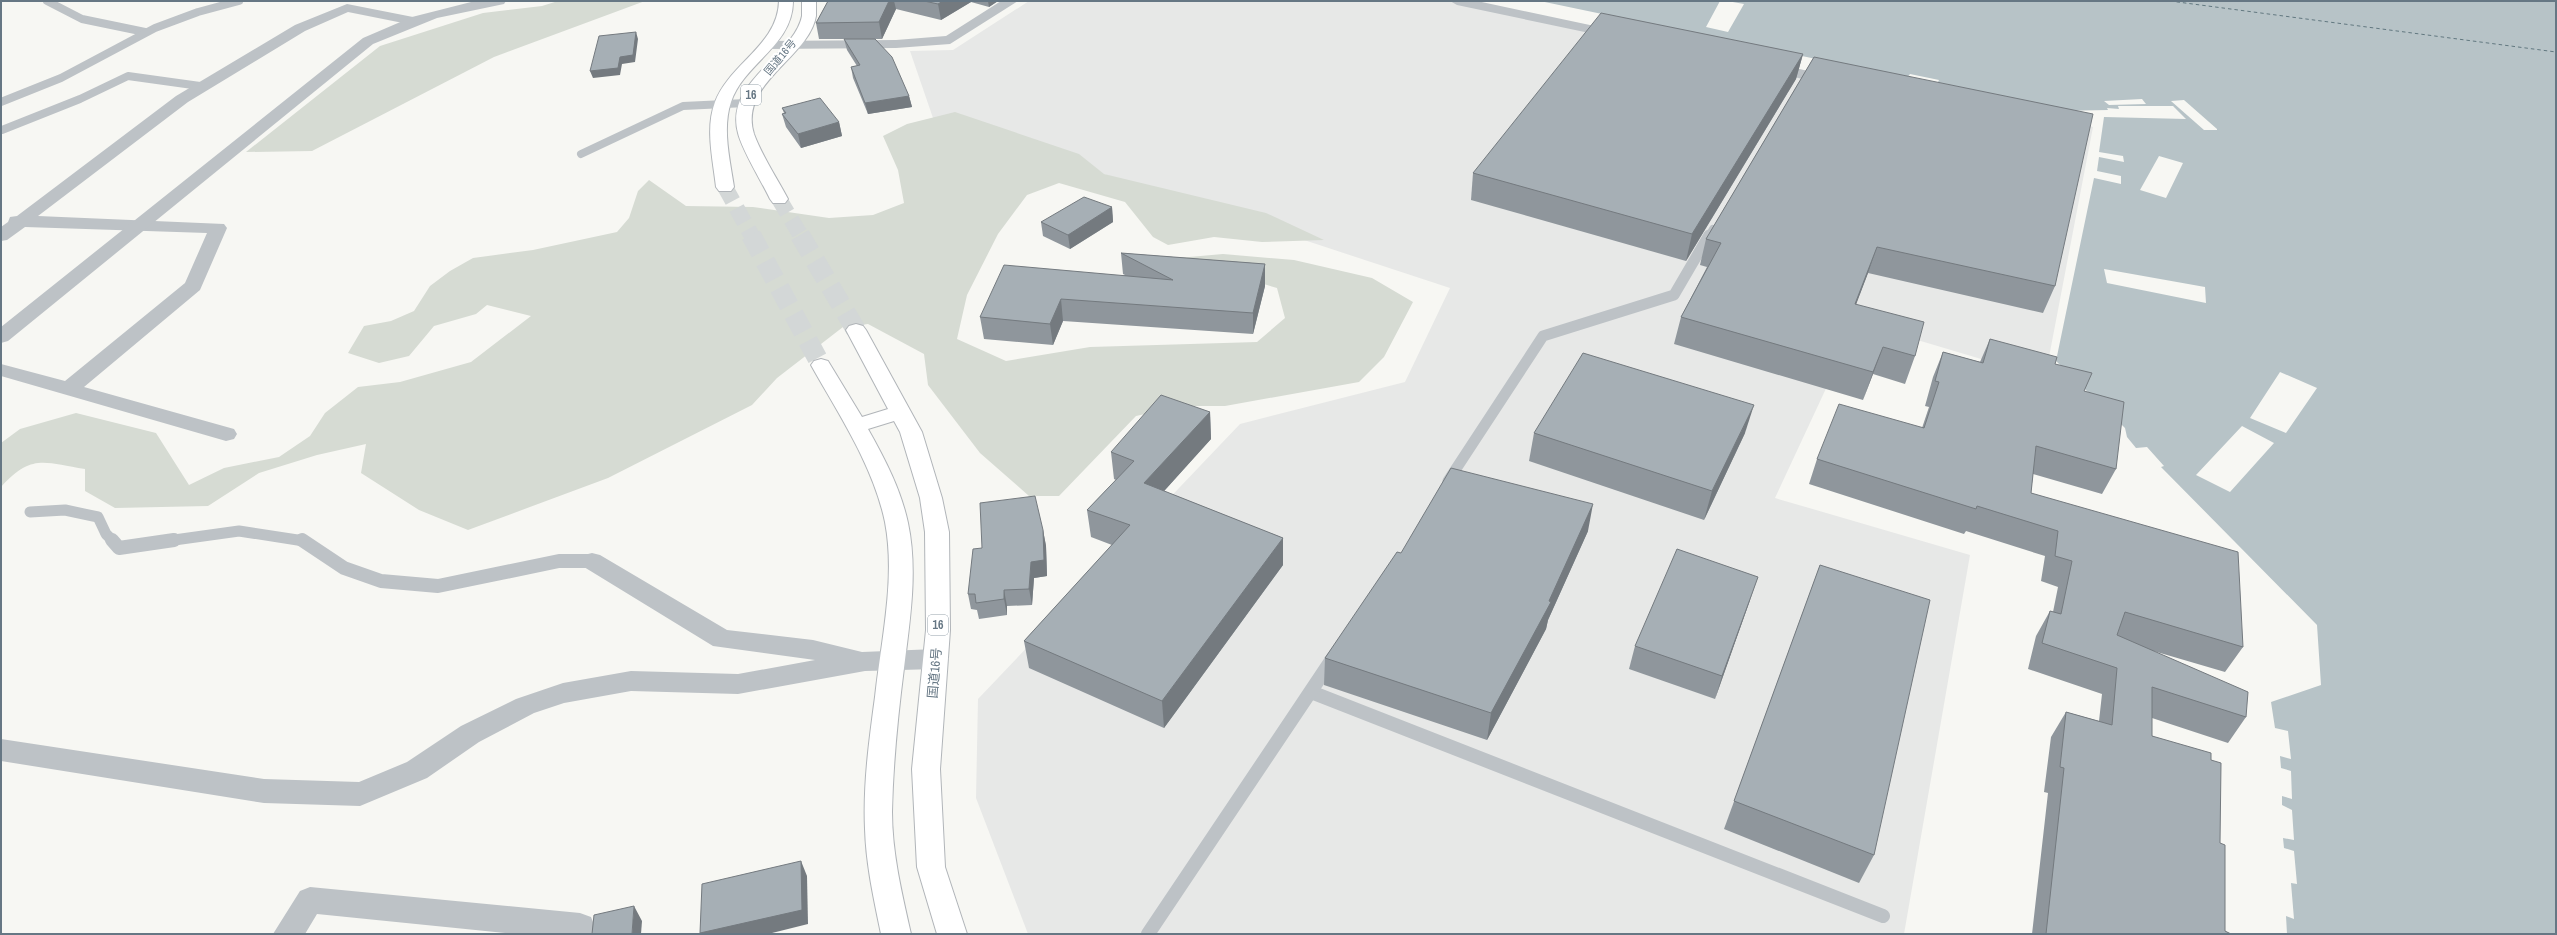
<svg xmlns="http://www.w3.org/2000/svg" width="2557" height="935" viewBox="0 0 2557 935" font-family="'Archivo Narrow','Noto Sans JP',sans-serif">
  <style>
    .built { fill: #e7e8e7 }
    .green { fill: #d6dbd3 }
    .water { fill: #b7c3c7; fill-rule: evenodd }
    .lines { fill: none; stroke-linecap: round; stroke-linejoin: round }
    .ferry { stroke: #627880; stroke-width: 1; stroke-dasharray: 3.5 3; stroke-linecap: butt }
    .trunk-tunnel-far1 { stroke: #d3d7d7; stroke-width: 16; stroke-dasharray: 16 8; stroke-linecap: butt }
    .trunk-tunnel { stroke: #d3d7d7; stroke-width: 20; stroke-dasharray: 20 10; stroke-linecap: butt }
    .trunk-casing { stroke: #b1b5b9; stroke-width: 2 }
    .service-far2 { stroke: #bdc2c6; stroke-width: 8 }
    .service-far1 { stroke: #bdc2c6; stroke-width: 11 }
    .service { stroke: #bdc2c6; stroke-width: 14 }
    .minor { fill: #bdc2c6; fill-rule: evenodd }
    .tertiary { fill: #bdc2c6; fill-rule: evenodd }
    .trunk { fill: #fff; fill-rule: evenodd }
    .wall { fill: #8f969c }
    .shaded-wall { fill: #747a7f }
    .building { fill: #a6afb5; stroke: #747a7f }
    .labels { text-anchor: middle; stroke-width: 4; stroke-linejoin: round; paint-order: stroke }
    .far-street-label { font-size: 11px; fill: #667784; stroke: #fff }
    .shield { fill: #fff; stroke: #94a0a9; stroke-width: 1 }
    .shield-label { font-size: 12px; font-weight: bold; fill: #667784 }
    .street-label { font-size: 13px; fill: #667784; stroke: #fff }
  </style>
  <rect width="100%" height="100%" fill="#f7f7f3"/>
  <!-- built -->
  <polygon class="built" points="1029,1 1450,1 2093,127 2045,378 1857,322 1775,498 1970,555 1904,934 1028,934 976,798 978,699 1240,424 1405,382 1450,288 933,118 910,51 953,50"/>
  <!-- green -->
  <g class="green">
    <polygon points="558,1 645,1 494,57 312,151 246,152 380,46 483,13 542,6"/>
    <path d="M955,112l124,42 25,20 162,39 58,27 -62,2 -48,-5 -46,8 -15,-8 -28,-35 -66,-19 -32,12 -29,39 -31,61 -10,44 49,22 84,-14 167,-5 28,-24 -8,-30 -99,-30 45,-4 71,6 78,18 41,24 -29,55 -25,25 -134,24h-44l-45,10 -77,80h-30l-49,-43 -52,-68 -4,-31 -56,-30 -25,3 -66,51 -25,27 -144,73 -140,52 -49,-20 -58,-37 5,-29 -49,11 -58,18 -51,33 -93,2 -30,-17v-22c-41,-6 -53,-16 -84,18v-44l19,-14 56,-16 80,20 33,52 35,-17 55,-11 31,-21 15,-23 33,-26 42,-5 71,-20 60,-46 -44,-11 -11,9 -42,12 -25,30 -30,7 -31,-10 16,-27 27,-5 23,-10 16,-25 20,-15 23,-13 60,-8 84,-18 12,-14 9,-27 11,-11 37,26 67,1 76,11 44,-3 31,-12 -6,-33 -15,-34 24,-12z"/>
  </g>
  <!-- water -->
  <path class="water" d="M1540,1h180l-14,26 22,5 16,-28 -17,-3h829v933h-269l-1,-18 8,3 -3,-36 6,1 -3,-33 -10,-3 -1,-10 11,2 -2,-30 -10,-5v-9l10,3 -1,-28 -10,-3 -1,-12 11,3 -3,-28 -13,-3 -4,-26 50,-17 -4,-60 -156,-158 3,-1 -17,-19 -11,1 -9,-11 -2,-9 -69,-67 38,-183 27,6v-8l-24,-5 2,-14 25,5 -1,-6 -24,-4 5,-35 82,2 -13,-13h-55l1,3 -12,-1 1,2 -51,1 -120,-27 2,-4 -29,-6 -3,4zM2142,99l4,5 -37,1 -5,-4zM2184,100l33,29v1h-13l-33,-29zM2159,156l24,7 -17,35 -26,-8zM2104,269l101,18 1,16 -99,-20zM2280,372l37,16 -31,45 -36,-15zM2242,426l32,17 -44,49 -34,-17z"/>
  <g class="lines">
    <!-- ferry -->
    <polyline class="ferry" points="2170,1 2556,52"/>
    <!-- trunk-tunnel-far1 -->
    <g class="trunk-tunnel-far1">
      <polyline points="725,187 752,236"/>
      <polyline points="779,199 801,236"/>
    </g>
    <!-- trunk-tunnel -->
    <g class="trunk-tunnel">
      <polyline points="751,235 821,365"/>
      <polyline points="800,235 856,330"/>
    </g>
    <!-- trunk casing -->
    <g class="trunk-casing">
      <g id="trunk">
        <path d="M779,1h14c0,45 -49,62 -62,101 -9,27 -1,58 3,85l-3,4h-12l-3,-4c-3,-27 -11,-59 -1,-85 15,-39 63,-57 64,-101z"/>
        <path d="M802,1h14c0,5 0,10 0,15 -7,42 -78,67 -62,118 8,22 23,44 34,65l-3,4h-12l-3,-4c-8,-17 -28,-49 -32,-66 -14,-52 56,-77 64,-117 0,-5 0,-10 0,-15z"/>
        <path d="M856,324l7,2 3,4 56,102 20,66 7,34 1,98 -10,139 5,98 22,67h-30l-20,-67 -5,-98 14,-139 -1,-98 -5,-34 -20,-66 -6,-11 -26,8c17,30 33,61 40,94 10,47 2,97 -4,145 -6,47 -11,96 -12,144 0,41 10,82 19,122h-30c-7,-34 -15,-69 -16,-105 -2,-44 4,-88 10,-132 6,-57 21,-118 10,-175 -12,-57 -46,-107 -74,-157l3,-4 7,-2 7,2 34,56 26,-8 -42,-79 3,-4z"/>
      </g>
    </g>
    <!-- service-far2 -->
    <g class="service-far2">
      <polyline points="47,1 82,19 145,32"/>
      <polyline points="1,102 61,78 155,28 198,12 239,1"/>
      <polyline points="2,130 80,99 128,76 200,86"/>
      <polyline points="581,154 683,106 746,103"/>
      <polyline points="1709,236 1713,229"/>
    </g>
    <!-- service-far1 -->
    <g class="service-far1">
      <polyline points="1448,481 1543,336 1674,295 1709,235"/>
      <polyline points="30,512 65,510 98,517 106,534 113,541"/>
      <polyline points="167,541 239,531 304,541"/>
    </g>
    <!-- service -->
    <g class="service">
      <polyline points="112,540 119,548 174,540"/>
      <polyline points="302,540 344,568 381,581 438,586 559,561 592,561"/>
      <polyline points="1311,692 1883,916"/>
      <polyline points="1148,934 1333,658"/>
    </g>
    <!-- minor -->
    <g class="minor">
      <polygon points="1001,1 1018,1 950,44 896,48 767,49 760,45 767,41 896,40 946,36"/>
      <polygon points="1450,1 1477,1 1618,31 1625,35 1618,39 1457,5"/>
      <polygon points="347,4 413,17 420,21 413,25 348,12 305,31 188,102 38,216 224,224 227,228 200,290 84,387 234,429 237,434 234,439 226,441 1,376 1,364 65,381 185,283 207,233 25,227 7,240 1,241 1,227 8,222 10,217 17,216 176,96 295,25"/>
      <polygon points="1769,62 1838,78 1841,81 1833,86 1764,70 1761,67"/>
      <polygon points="592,553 600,555 727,630 813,640 862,652 936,649 945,652 949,659 945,666 936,669 865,671 738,694 631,691 564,703 534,713 479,742 427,778 360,806 264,803 1,761 1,739 264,779 359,782 407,762 461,726 516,699 563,683 631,671 738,674 815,660 713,646 584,567 580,561 584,555"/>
      <polygon points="310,887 580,913 591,917 595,927 592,934 515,934 317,914 305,934 273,934 300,891"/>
    </g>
    <!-- tertiary -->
    <polygon class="tertiary" points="475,1 506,1 504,4 437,18 373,44 8,341 1,343 1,327 363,38 412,17"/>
    <!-- trunk -->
    <use href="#trunk" class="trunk"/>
  </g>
  <!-- wall -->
  <g class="wall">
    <polygon points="828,1 998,1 989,7 971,2 941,20 896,9 882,39 819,39 816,23"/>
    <polygon points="844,39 909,96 912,107 868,114 853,78 851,67 857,66 847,50"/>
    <polygon points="1803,54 1796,79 1686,261 1471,200 1473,173"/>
    <polygon points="1814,57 2055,286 2043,313 1868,273 1856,304 1915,356 1905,384 1873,374 1863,400 1674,344 1681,317 1707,267 1700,265 1706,239"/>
    <polygon points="782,108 839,122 842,136 801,148 786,127 782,114 784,113"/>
    <polygon points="1112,207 1113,222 1070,249 1043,236 1041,222"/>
    <polygon points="1121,253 1265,264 1265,286 1253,334 1063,321 1053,345 984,339 980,317 1125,275 1123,274"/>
    <polygon points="1990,339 2055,364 2084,391 2116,469 2102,494 2033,474 2031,493 2243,647 2225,672 2150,650 2246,717 2228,743 2152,718 2152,736 2211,760 2220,843 2225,931 2231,934 2032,934 2048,793 2044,792 2051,737 2066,712 2099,721 2102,694 2028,669 2036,636 2050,611 2053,612 2058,587 2041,581 2045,556 1966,531 1964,534 1809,484 1817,459 1922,428 1929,407 1925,406 1933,377 1943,352 1980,362"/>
    <polygon points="1210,412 1211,439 1164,491 1283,538 1283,565 1164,728 1029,668 1024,641 1112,545 1091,537 1087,510 1116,480 1114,479 1111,452"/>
    <polygon points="1534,433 1745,433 1704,520 1529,461"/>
    <polygon points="1043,530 1046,546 1047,576 1034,578 1032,605 1007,606 1007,615 979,619 977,610 971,609 968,594"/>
    <polygon points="1588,531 1548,620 1546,629 1487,740 1324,685 1325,658 1401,553"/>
    <polygon points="1820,565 1874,855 1859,883 1724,829"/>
    <polygon points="1750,600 1715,699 1629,669 1635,646"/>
  </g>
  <!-- shaded-wall -->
  <g class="shaded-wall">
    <polygon points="889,1 894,1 896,9 882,39 879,22"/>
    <polygon points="943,1 970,1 971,2 941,20 938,4"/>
    <polygon points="988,1 998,1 989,7"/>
    <polygon points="636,32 638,39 635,62 622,64 620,75 593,78 590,71 620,57"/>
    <polygon points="1803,54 1796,79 1686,261 1692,234"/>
    <polygon points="909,96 912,107 868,114 865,103"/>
    <polygon points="839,122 842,136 801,148 798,134"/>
    <polygon points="1112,207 1113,222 1070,249 1068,235"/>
    <polygon points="1877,247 1868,273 1846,331 1855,304"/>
    <polygon points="1265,264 1265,286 1253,334 1253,313"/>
    <polygon points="1061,299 1063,321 1053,345 1050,324"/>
    <polygon points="1883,347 1873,374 1863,400 1873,372"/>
    <polygon points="1754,405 1745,433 1704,520 1712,491"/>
    <polygon points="1210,412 1211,439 1147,510 1144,483"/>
    <polygon points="1593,504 1588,531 1548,620 1546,629 1487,740 1491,713"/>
    <polygon points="1043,530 1046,546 1047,576 1034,578 1032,605 1029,589 1031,562"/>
    <polygon points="1283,538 1283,565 1164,728 1162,701"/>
    <polygon points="1758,577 1750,600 1715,699 1722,676"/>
    <polygon points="1004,590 1007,606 1007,615 1004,599"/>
    <polygon points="801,861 807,876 808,924 768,934 701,934 700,933"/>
    <polygon points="634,906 642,921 641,934 632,934"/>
  </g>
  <!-- building -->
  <g class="building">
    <polygon points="828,1 889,1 879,22 816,23"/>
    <polygon points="924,1 943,1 938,4"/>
    <polygon points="1601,13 1803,54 1692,234 1473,173"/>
    <polygon points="636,32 633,55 620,57 618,68 590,71 599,36"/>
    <polygon points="844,39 875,39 892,57 909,96 865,103 851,67 860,65"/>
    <polygon points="1814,57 2093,114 2055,286 1877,247 1855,304 1924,322 1915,356 1883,347 1873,372 1681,317 1721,243 1706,239"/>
    <polygon points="820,98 839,122 798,134 782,114 786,113 782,108"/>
    <polygon points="1084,197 1112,207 1068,235 1041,222"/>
    <polygon points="1121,253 1265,264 1253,313 1061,299 1050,324 980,317 1004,265 1173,280"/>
    <polygon points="1990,339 2057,357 2055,364 2092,373 2084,391 2124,402 2116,469 2036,446 2031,493 2238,552 2243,647 2125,612 2117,635 2248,692 2246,717 2152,687 2152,736 2211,753 2211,760 2221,763 2220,843 2225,845 2225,931 2231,934 2046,934 2064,768 2060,767 2066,712 2112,725 2117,668 2042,643 2050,611 2061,614 2072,561 2055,556 2058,531 1977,506 1976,509 1817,459 1839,404 1924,428 1939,382 1935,381 1943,352 1983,363"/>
    <polygon points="1583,353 1754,405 1712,491 1534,433"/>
    <polygon points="1161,395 1210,412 1144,483 1283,538 1162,701 1024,641 1130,525 1087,510 1134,461 1111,452"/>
    <polygon points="1451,468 1593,504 1549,601 1551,602 1491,713 1325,658 1397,552 1401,553"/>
    <polygon points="1035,496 1043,530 1044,560 1031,562 1029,589 1004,590 1004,599 976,603 975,594 968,594 973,549 982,548 980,503"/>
    <polygon points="1677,549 1758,577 1722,676 1635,646"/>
    <polygon points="1820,565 1930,600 1874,855 1734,801"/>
    <polygon points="801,861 802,910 700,933 702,884"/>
    <polygon points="634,906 632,934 592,934 594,915"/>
  </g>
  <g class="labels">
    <!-- far-street labels -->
    <g class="far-street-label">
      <text transform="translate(780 57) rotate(-50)" y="4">国道16号</text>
    </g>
    <!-- shield labels -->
    <g class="shield">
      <rect x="741" y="85" width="20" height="20" rx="3"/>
      <rect x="928" y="615" width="20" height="20" rx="3"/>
    </g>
    <g class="shield-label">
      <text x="751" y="99">16</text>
      <text x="938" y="629">16</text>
    </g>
    <!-- street labels -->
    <g class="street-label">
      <text transform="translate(934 673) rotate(-85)" y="5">国道16号</text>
    </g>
  </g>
  <!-- border -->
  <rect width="2557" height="935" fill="none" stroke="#667784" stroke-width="4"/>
</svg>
